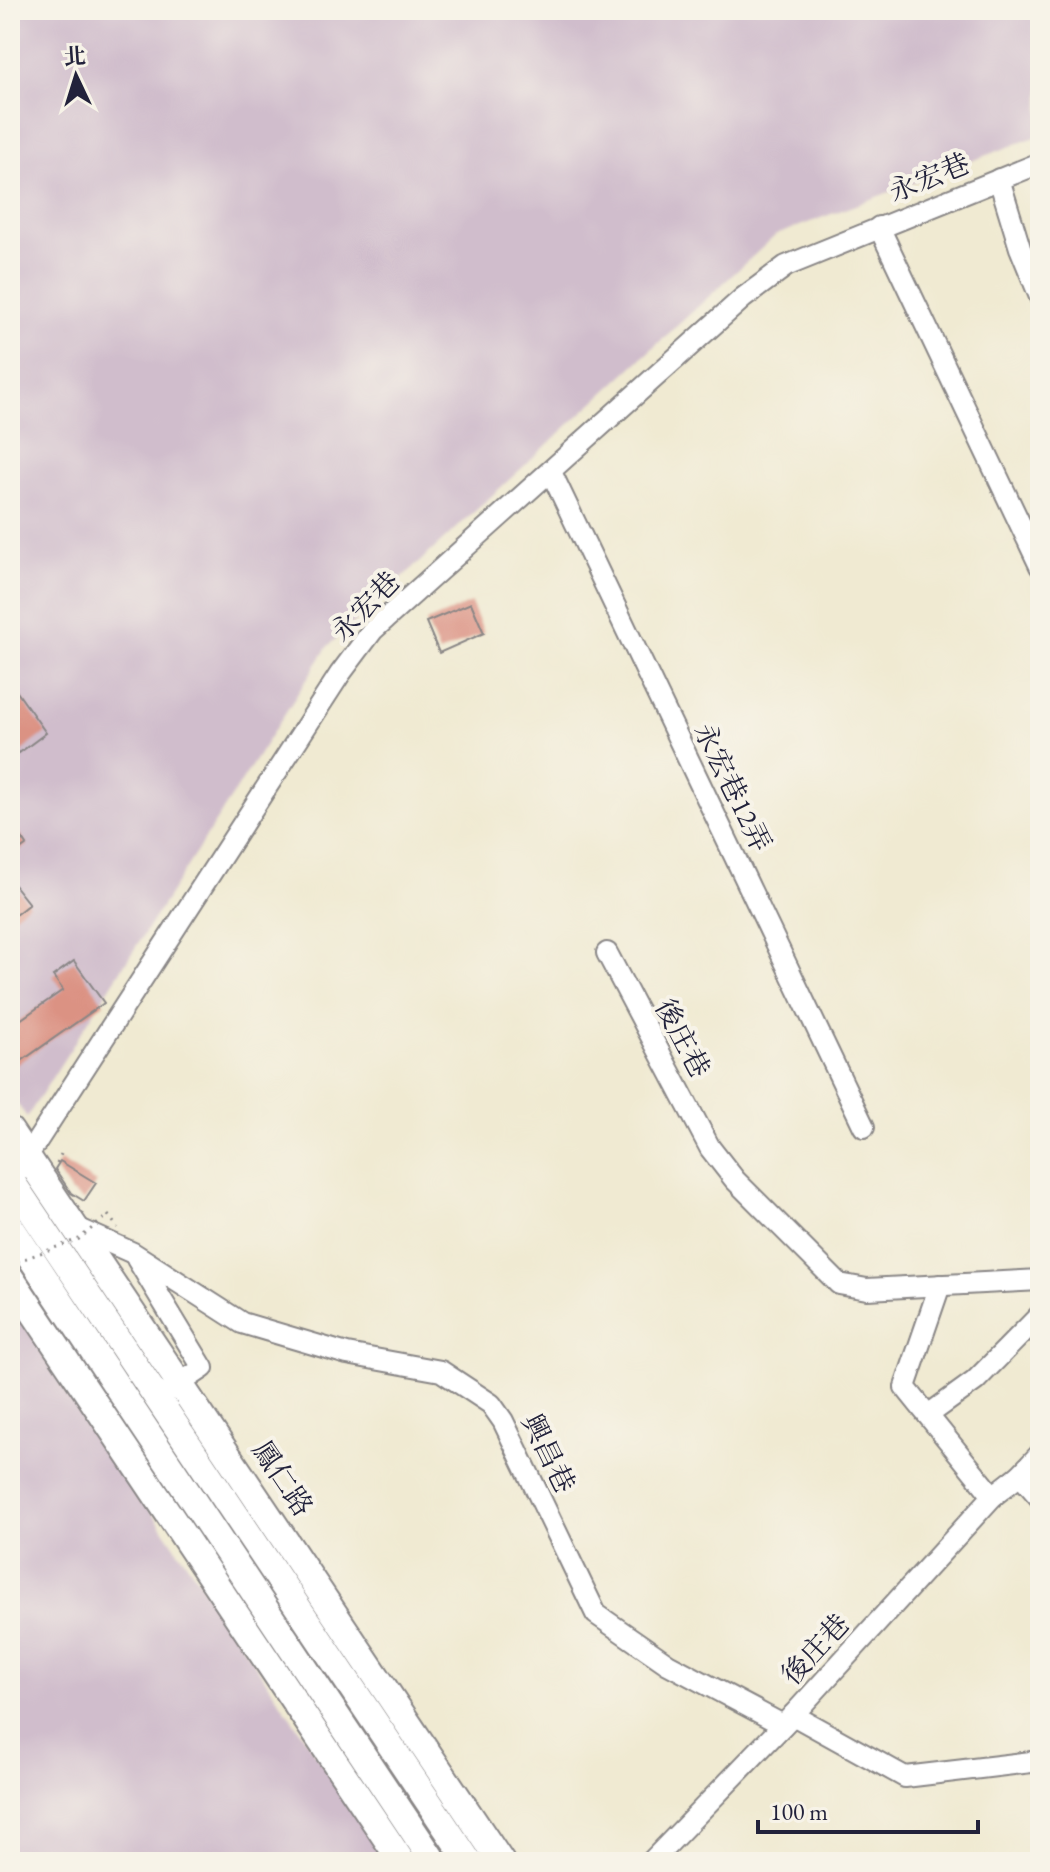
<svg xmlns="http://www.w3.org/2000/svg" width="1050" height="1872" viewBox="0 0 1050 1872" font-family="'EB Garamond','Noto Serif TC',serif">
  <style>
    .industrial { fill: #d0bdcc }
    .building { fill: #db9283 }
    .lines { fill: none; stroke-linecap: round; stroke-linejoin: round }
    .minor-casing { stroke: #898686; stroke-width: 24 }
    .major-casing { stroke: #898686; stroke-width: 30 }
    .path { stroke: #898686; stroke-width: 3; stroke-dasharray: 2 6; stroke-linecap: butt }
    .minor { stroke: #fff; stroke-width: 20 }
    .major { stroke: #fff; stroke-width: 26 }
    .path-bridge { stroke: #898686; stroke-width: 3; stroke-dasharray: 2 6; stroke-linecap: butt }
    .labels { text-anchor: middle; stroke-width: 8; stroke-linejoin: round; paint-order: stroke }
    .street-label { font-size: 28px; fill: #22223b; stroke: #f7f3e8 }
  </style>
  <rect width="100%" height="100%" fill="#f7f3e8"/>
  <filter id="ink" filterUnits="userSpaceOnUse"><feTurbulence type="fractalNoise" baseFrequency=".0125" numOctaves="2"/><feDisplacementMap in="SourceGraphic" scale="16" xChannelSelector="R" yChannelSelector="G"/><feConvolveMatrix kernelMatrix="1 2 1 2 8 2 1 2 1" color-interpolation-filters="sRGB"/></filter>
  <filter id="wash" filterUnits="userSpaceOnUse"><feTurbulence type="fractalNoise" baseFrequency=".006" numOctaves="4" result="noise"/><feDisplacementMap in="SourceGraphic" scale="32" xChannelSelector="R" yChannelSelector="G"/><feGaussianBlur stdDeviation="1.8" result="paint"/><feColorMatrix in="noise" values="0 0 0 0 0 0 0 0 0 0 0 0 0 0 0 0 0 1.4 0 .05"/><feComposite in="paint" operator="in"/></filter>
  <g filter="url(#wash)">
    <rect width="100%" height="100%" fill="#f0ead2"/>
    <!-- industrial -->
    <g class="industrial">
      <polygon points="10,10 1040,10 1040,135 776,235 328,646 27,1117 10,1095"/>
      <polygon points="10,1302 342,1793 388,1862 10,1862"/>
    </g>
    <g id="blocks">
      <!-- building -->
      <g class="building">
        <polygon points="471,603 484,633 439,653 426,622"/>
        <polygon points="10,682 46,733 19,753 10,740"/>
        <polygon points="10,820 27,845 10,857"/>
        <polygon points="10,880 29,904 10,919"/>
        <polygon points="74,961 104,1003 10,1069 10,1027 63,990 53,976"/>
        <polygon points="60,1161 96,1183 84,1201 71,1193 55,1169"/>
      </g>
    </g>
  </g>
  <g filter="url(#ink)">
    <use href="#blocks" fill-opacity="0" stroke="#898686" stroke-width="2"/>
    <g class="lines">
      <!-- minor casing -->
      <g class="minor-casing">
        <g id="minor">
          <polyline points="999,179 1020,248 1040,297"/>
          <polyline points="879,227 1040,566"/>
          <polyline points="551,472 864,1127"/>
          <polyline points="607,953 710,1148 735,1180 839,1284 867,1289 1040,1280"/>
          <polyline points="22,1169 28,1155 340,674 373,630 743,298 786,266 1040,163"/>
          <polyline points="77,1228 133,1253 242,1323 347,1354 441,1371 491,1404 503,1421 596,1614 668,1664 783,1725"/>
          <polyline points="137,1259 203,1368 170,1390"/>
          <polyline points="940,1285 905,1387 993,1496"/>
          <polyline points="928,1415 975,1381 1040,1315"/>
          <polyline points="1020,1475 1040,1498"/>
          <polyline points="793,1715 905,1777 1040,1761"/>
          <polyline points="651,1862 793,1715 993,1496 1020,1475 1040,1454"/>
        </g>
      </g>
      <!-- major casing -->
      <g class="major-casing">
        <g id="major">
          <polyline points="10,1131 501,1862"/>
          <polyline points="10,1179 469,1862"/>
          <polyline points="10,1226 434,1862"/>
          <polyline points="10,1277 402,1862"/>
        </g>
      </g>
      <!-- path -->
      <g class="path">
        <polyline points="57,1163 61,1154"/>
        <polyline points="108,1215 118,1228"/>
      </g>
      <!-- minor -->
      <use href="#minor" class="minor"/>
      <!-- major -->
      <use href="#major" class="major"/>
      <!-- path-bridge -->
      <polyline class="path-bridge" points="10,1264 79,1239 108,1215"/>
    </g>
  </g>
  <g class="labels">
    <!-- street labels -->
    <g class="street-label">
      <text transform="translate(929 177) rotate(-22)" y="10">永宏巷</text>
      <text transform="translate(365 606) rotate(-46)" y="10">永宏巷</text>
      <text transform="translate(733 787) rotate(64)" y="10">永宏巷12弄</text>
      <text transform="translate(683 1038) rotate(62)" y="10">後庄巷</text>
      <text transform="translate(549 1453) rotate(64)" y="10">興昌巷</text>
      <text transform="translate(283 1478) rotate(56)" y="10">鳳仁路</text>
      <text transform="translate(815 1649) rotate(-47)" y="10">後庄巷</text>
    </g>
  </g>
  <!-- margin -->
  <rect width="1050" height="1872" fill="none" stroke="#f7f3e8" stroke-width="40"/>
  <!-- north arrow -->
  <g transform="translate(76 76) rotate(356)" stroke="#f7f3e8" stroke-width="6" paint-order="stroke">
  <path d="M0-6L14 30L0 20L-14 30Z" fill="#22223b"/>
  <text y="-12" font-size="22" font-weight="bold" text-anchor="middle" fill="#22223b">北</text>
  </g>
  <!-- scale -->
  <path d="M758 1820v12h220v-12" fill="none" stroke="#22223b" stroke-width="4"/>
  <text x="770" y="1820" font-size="24" fill="#22223b" stroke="#f7f3e8" stroke-width="6" paint-order="stroke">100 m</text>
</svg>
